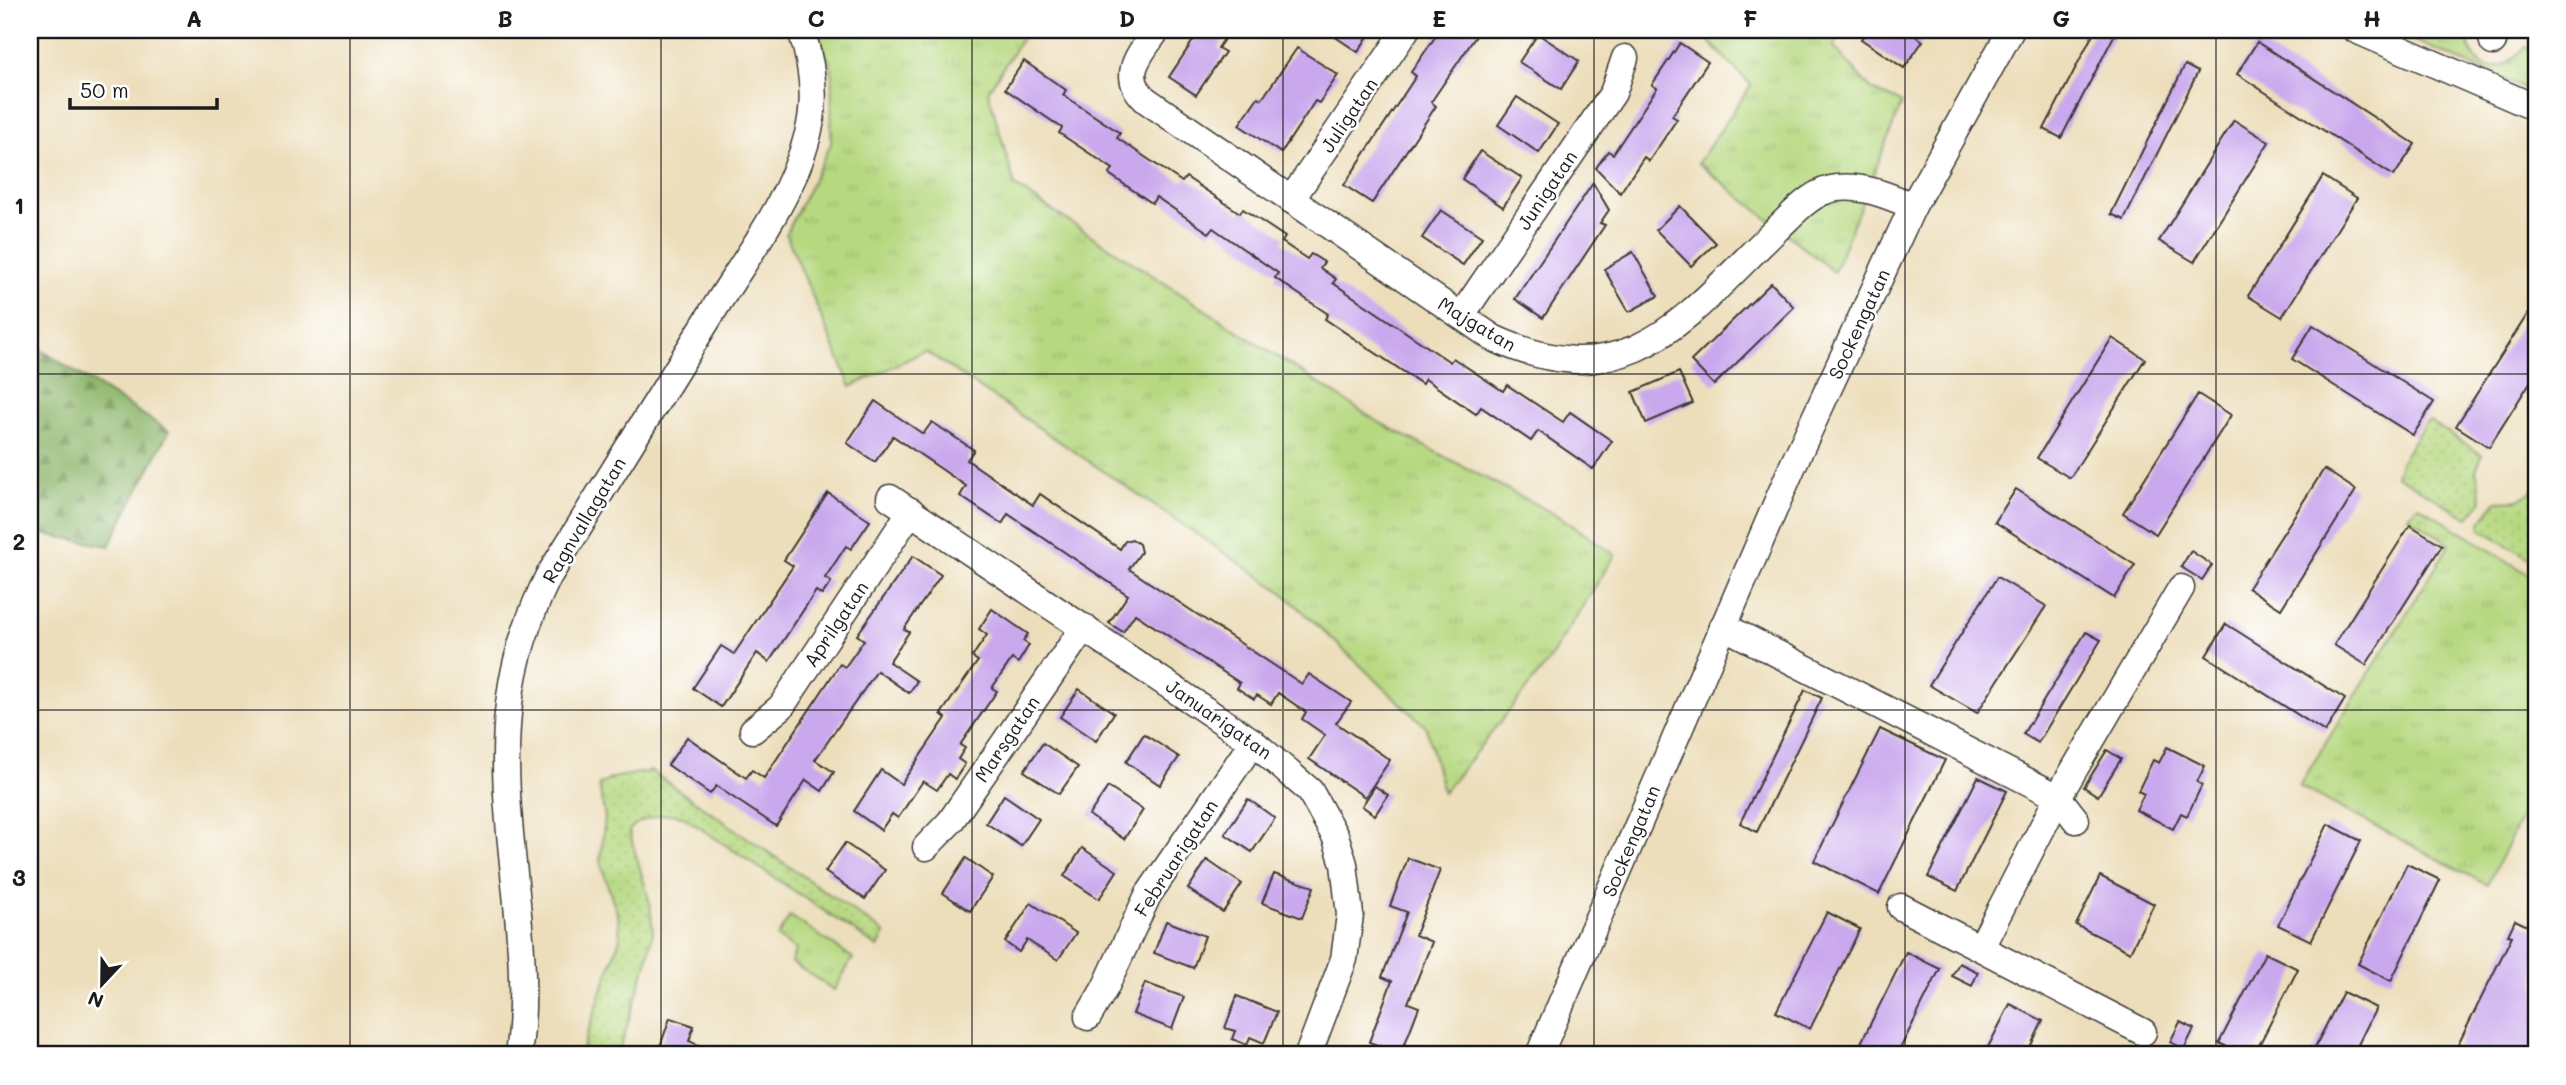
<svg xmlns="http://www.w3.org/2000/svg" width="2566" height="1085" viewBox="0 0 2566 1085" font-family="Mali,sans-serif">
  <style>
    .grass { fill: url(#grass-dots); stroke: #697a4e; stroke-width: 2 }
    .forest { fill: url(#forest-firs); stroke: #566a45; stroke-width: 2 }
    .park { fill: url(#park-tufts); stroke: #697a4e; stroke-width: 2 }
    .building { fill: #caa8ed }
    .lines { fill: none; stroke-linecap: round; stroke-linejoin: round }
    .minor-casing { stroke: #3b3934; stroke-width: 29 }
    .minor { stroke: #fff; stroke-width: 26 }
    .grid { fill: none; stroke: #1c1c1c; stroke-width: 2; stroke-opacity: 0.55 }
    .labels { text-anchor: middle; stroke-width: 5; stroke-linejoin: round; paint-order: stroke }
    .street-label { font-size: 19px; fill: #1c1c1c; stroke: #fff }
    .neatline { fill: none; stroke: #1c1c1c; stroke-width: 2.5 }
    .grid-label { font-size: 23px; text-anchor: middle; font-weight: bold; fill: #1c1c1c }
  </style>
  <defs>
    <pattern id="grass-dots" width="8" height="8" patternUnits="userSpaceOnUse" patternTransform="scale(1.75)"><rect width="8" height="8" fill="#b6d87f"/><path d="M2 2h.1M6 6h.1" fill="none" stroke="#9cb96d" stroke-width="1.8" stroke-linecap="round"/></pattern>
    <pattern id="forest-firs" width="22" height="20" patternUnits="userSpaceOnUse" patternTransform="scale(1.75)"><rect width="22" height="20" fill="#90b86e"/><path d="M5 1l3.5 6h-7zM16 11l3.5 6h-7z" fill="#75955a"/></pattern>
    <pattern id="park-tufts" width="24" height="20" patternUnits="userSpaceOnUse" patternTransform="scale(1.75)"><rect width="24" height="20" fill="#b6d87f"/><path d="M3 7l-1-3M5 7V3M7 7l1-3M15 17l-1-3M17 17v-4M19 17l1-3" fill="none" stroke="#9cb96d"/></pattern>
  </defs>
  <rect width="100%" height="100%" fill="#fff"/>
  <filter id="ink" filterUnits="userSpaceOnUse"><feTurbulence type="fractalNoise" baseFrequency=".0143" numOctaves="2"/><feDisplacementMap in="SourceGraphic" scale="14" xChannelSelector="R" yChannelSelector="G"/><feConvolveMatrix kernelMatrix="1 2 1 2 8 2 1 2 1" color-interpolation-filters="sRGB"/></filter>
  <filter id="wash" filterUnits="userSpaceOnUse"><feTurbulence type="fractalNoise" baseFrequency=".00686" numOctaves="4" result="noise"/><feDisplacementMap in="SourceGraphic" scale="28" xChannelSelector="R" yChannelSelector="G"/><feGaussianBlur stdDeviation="1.57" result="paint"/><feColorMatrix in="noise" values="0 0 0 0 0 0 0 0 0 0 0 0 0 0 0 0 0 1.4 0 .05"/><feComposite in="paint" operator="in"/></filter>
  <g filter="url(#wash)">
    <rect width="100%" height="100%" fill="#eddebb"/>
    <!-- grass -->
    <g class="grass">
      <polygon points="2430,421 2482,455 2476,470 2482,501 2468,518 2396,475 2401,461 2425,423"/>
      <polygon points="2536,488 2536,562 2481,529 2480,522 2497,501 2519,500"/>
      <path d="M651,771l234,162 -7,14 -196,-131c-13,-5 -46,3 -53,15l21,72 3,28 -6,31 -29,93h-38l40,-117 -2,-22 -18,-54 5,-45 -6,-32 13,-7z"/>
    </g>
    <!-- forest -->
    <polygon class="forest" points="30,343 169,431 109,546 30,532"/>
    <!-- park -->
    <g class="park">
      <polygon points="817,30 1027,30 988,91 1015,186 1378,422 1562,518 1615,555 1546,665 1443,793 1426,727 1281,591 925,351 851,387 786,234 831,144 832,70"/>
      <polygon points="1698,30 1839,30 1834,47 1871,89 1902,103 1834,272 1698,163 1751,85"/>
      <path d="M2390,30h75c3,18 14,47 39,35 8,-4 15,-13 22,-18l10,8v38z"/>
      <polygon points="2418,505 2536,579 2536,787 2487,885 2299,786 2450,544 2408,516"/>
      <polygon points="790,916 853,958 834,990 791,962 796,950 777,937"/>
    </g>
    <g id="blocks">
      <!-- building -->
      <g class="building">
        <polygon points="1200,30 1230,30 1218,48 1225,52 1196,95 1169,77"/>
        <polygon points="1325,30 1372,30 1358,52"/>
        <polygon points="1440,30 1480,30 1431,102 1436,106 1372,203 1344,185 1416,76 1411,72"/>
        <polygon points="1868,30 1907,30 1923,41 1904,68 1861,39"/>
        <polygon points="2095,30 2117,30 2061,138 2044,129"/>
        <polygon points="1538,34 1579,61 1561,89 1519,62"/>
        <polygon points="2257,42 2415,144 2394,176 2237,74"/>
        <polygon points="1680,43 1708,62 1672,116 1677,119 1649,161 1644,157 1620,193 1596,168 1608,151 1613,154 1657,88 1652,85"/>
        <polygon points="1297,48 1338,75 1319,103 1315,101 1281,153 1239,125 1258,97 1262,99"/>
        <polygon points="1024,61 1066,90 1063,95 1120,133 1117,138 1182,182 1186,177 1240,213 1243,209 1285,237 1282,242 1307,259 1311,254 1324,262 1320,268 1336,279 1333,283 1450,362 1453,358 1503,391 1507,385 1563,422 1570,412 1612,441 1593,469 1538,431 1531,441 1481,407 1476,414 1425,379 1422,384 1325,319 1328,314 1275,278 1278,273 1213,228 1209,233 1156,197 1152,203 1109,174 1113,169 1059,133 1062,128 1005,89"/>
        <polygon points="2185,65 2198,72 2124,220 2111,214"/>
        <polygon points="1517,97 1558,124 1539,153 1498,125"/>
        <polygon points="2234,120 2269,142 2194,262 2159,241"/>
        <polygon points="1480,151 1522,178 1503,207 1462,179"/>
        <polygon points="2323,176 2357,198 2282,317 2248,296"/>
        <polygon points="1593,183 1609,210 1600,223 1605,225 1543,318 1515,299"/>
        <polygon points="1680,206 1716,243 1691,266 1656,230"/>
        <polygon points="1441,210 1482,237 1463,265 1422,238"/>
        <polygon points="1633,252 1658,296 1629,312 1604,269"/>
        <polygon points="1771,283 1794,307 1714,385 1691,361"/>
        <polygon points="2536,301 2536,373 2489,447 2456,426"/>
        <polygon points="2313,325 2434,402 2413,435 2292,359"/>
        <polygon points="2112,338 2145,359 2070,478 2037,458"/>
        <polygon points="1679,372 1693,403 1646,423 1633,392"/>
        <polygon points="2198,394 2231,415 2156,534 2123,513"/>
        <polygon points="875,401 923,434 932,422 974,450 967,460 1033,505 1040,494 1120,549 1125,541 1132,539 1139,544 1141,552 1129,569 1302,684 1309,674 1351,702 1336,723 1390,760 1365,797 1309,759 1325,735 1302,719 1306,712 1278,693 1271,704 1257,695 1254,699 1237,688 1240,683 1135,614 1123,632 1109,623 1128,595 1008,514 1002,524 960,496 966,486 893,436 875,462 847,443"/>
        <polygon points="2324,469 2356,490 2281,609 2248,588"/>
        <polygon points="2016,489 2135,565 2114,598 1995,522"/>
        <polygon points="828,493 870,521 851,549 846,546 825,578 831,582 822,595 816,591 769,662 757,653 721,707 693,688 721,646 734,654 793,566 784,560"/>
        <polygon points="2410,525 2442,545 2366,665 2334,645"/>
        <polygon points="2191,551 2212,565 2202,580 2181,567"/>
        <polygon points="913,556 941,575 904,629 909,632 889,662 917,681 909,693 877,671 815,760 834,772 822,791 806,780 776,826 716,786 710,794 668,765 687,737 746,778 752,770 764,778 840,664 845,667 864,640 857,635"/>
        <polygon points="1997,577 2046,606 1977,713 1929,685"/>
        <polygon points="992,609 1028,634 1023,641 1029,645 1018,663 1012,659 992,688 997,691 960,745 965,748 958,759 965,764 955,779 948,774 937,790 923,781 898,818 892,814 881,830 854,811 881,770 901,784 946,718 941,714 978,661 972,657 987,635 979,629"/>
        <polygon points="2226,624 2345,699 2325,732 2206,656"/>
        <polygon points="2086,632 2101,640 2038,743 2023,734"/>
        <polygon points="1079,689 1114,713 1096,741 1060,717"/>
        <polygon points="1805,690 1822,698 1757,832 1740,823"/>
        <polygon points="1880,729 1945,760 1879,894 1814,861"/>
        <polygon points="1144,734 1179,757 1160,785 1126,762"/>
        <polygon points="1043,743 1078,767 1059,794 1024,771"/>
        <polygon points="2167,747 2205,766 2197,782 2202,785 2187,816 2181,813 2173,829 2136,810 2144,794 2138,791 2153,760 2159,763"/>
        <polygon points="2107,750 2121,759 2098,796 2084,787"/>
        <polygon points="1978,777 2007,791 1957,891 1928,877"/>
        <polygon points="1375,786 1388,795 1375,815 1362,806"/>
        <polygon points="1108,787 1143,810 1124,839 1089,815"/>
        <polygon points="1004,795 1039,819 1021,846 986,823"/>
        <polygon points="1248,799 1275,818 1252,852 1225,834"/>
        <polygon points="2328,824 2361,841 2311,941 2278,925"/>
        <polygon points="845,843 885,870 865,899 825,872"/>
        <polygon points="1082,848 1117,871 1099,899 1064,876"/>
        <polygon points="966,858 993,877 970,911 943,893"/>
        <polygon points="1408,858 1440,870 1415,935 1432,942 1408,1003 1419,1007 1401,1054 1369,1042 1392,981 1382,977 1407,912 1390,906"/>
        <polygon points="1207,860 1242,884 1223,912 1188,889"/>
        <polygon points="2407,864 2440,880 2391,981 2358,964"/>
        <polygon points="1274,874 1314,887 1302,918 1262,903"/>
        <polygon points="2100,876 2154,904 2130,952 2076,925"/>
        <polygon points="1031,903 1076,933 1058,960 1027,940 1019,952 1005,942"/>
        <polygon points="1827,912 1860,929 1810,1029 1776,1012"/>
        <polygon points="2515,920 2536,930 2536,1055 2453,1055 2512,936 2508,935"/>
        <polygon points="1166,921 1205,936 1193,968 1154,953"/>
        <polygon points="1906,952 1940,969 1897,1055 1855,1055"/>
        <polygon points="2265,953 2298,969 2254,1055 2243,1055 2219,1043"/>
        <polygon points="1959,963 1978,972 1972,986 1952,976"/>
        <polygon points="1145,983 1184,997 1172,1029 1133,1014"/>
        <polygon points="2343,992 2376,1008 2353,1055 2311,1055"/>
        <polygon points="1237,996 1277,1012 1264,1043 1250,1037 1247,1045 1232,1039 1235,1031 1225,1028"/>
        <polygon points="2010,1004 2043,1021 2026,1055 1984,1055"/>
        <polygon points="670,1018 694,1026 689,1041 722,1055 657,1055"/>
        <polygon points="2180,1022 2194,1029 2184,1049 2170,1042"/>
      </g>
    </g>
  </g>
  <g filter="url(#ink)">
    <use href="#blocks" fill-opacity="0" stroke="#3b3934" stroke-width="2"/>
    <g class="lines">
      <!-- minor casing -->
      <g class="minor-casing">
        <g id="minor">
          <path d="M1157,30c-17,24 -38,45 -11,70l347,238c137,63 192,-21 284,-109 16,-15 36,-39 60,-41 27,-3 52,8 76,18"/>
          <polyline points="2356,30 2536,108"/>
          <polyline points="2490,30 2493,42"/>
          <polyline points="1291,200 1406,30"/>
          <polyline points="1461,316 1613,93 1625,58"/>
          <polyline points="890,498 1253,742 1310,791 1336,838 1344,864 1350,915 1344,959 1308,1055"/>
          <polyline points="1723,626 2058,797 2076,820"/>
          <polyline points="753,730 781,707 911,511"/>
          <polyline points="926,847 950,822 1084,627"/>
          <polyline points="1901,907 2143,1032"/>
          <polyline points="1981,947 2058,797 2181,588"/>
          <polyline points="1088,1017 1105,988 1148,895 1253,742"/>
          <path d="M518,1055c17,-116 -23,-235 -9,-351 5,-45 19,-86 39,-127 55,-89 110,-177 165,-266 34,-55 79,-113 95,-177 9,-34 4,-71 -7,-104"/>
          <polyline points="1539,1055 1794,463 1913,206 2011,30"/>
        </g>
      </g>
      <!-- minor -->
      <use href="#minor" class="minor"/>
    </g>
  </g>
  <!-- grid -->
  <path class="grid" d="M350,30v1025M661,30v1025M972,30v1025M1283,30v1025M1594,30v1025M1905,30v1025M2216,30v1025M30,374h2506M30,710h2506"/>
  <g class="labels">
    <!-- street labels -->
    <g class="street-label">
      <text transform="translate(1349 115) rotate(-56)" y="7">Juligatan</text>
      <text transform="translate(1547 190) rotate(-56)" y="7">Junigatan</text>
      <text transform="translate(1477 324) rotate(31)" y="7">Majgatan</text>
      <text transform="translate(1859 324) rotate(-65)" y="7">Sockengatan</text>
      <text transform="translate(584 520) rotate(-59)" y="7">Ragnvallagatan</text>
      <text transform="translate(836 624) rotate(-56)" y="7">Aprilgatan</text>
      <text transform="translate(1219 719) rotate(35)" y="7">Januarigatan</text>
      <text transform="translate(1007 739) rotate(-56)" y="7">Marsgatan</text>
      <text transform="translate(1631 841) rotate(-67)" y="7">Sockengatan</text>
      <text transform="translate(1176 858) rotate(-57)" y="7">Februarigatan</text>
    </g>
  </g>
  <!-- margin -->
  <rect width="2566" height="1085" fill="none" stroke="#fff" stroke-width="77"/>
  <!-- north arrow -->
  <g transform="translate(102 984) rotate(202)" stroke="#ffffff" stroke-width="5" paint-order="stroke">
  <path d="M0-5L12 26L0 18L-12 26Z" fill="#1c1c1c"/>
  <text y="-10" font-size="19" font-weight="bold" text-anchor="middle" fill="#1c1c1c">N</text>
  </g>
  <!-- scale -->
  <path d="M70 98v10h147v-10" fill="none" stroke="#1c1c1c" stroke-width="3.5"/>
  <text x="80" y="98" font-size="21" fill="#1c1c1c" stroke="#ffffff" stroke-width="5" paint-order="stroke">50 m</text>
  <rect x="38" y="38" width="2490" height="1008" class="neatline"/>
  <g class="grid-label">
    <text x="194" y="27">A</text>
    <text x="505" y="27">B</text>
    <text x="816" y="27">C</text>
    <text x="1127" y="27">D</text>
    <text x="1439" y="27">E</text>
    <text x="1750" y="27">F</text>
    <text x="2061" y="27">G</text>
    <text x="2372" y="27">H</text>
    <text x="19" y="214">1</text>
    <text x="19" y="550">2</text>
    <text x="19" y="886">3</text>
  </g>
</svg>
